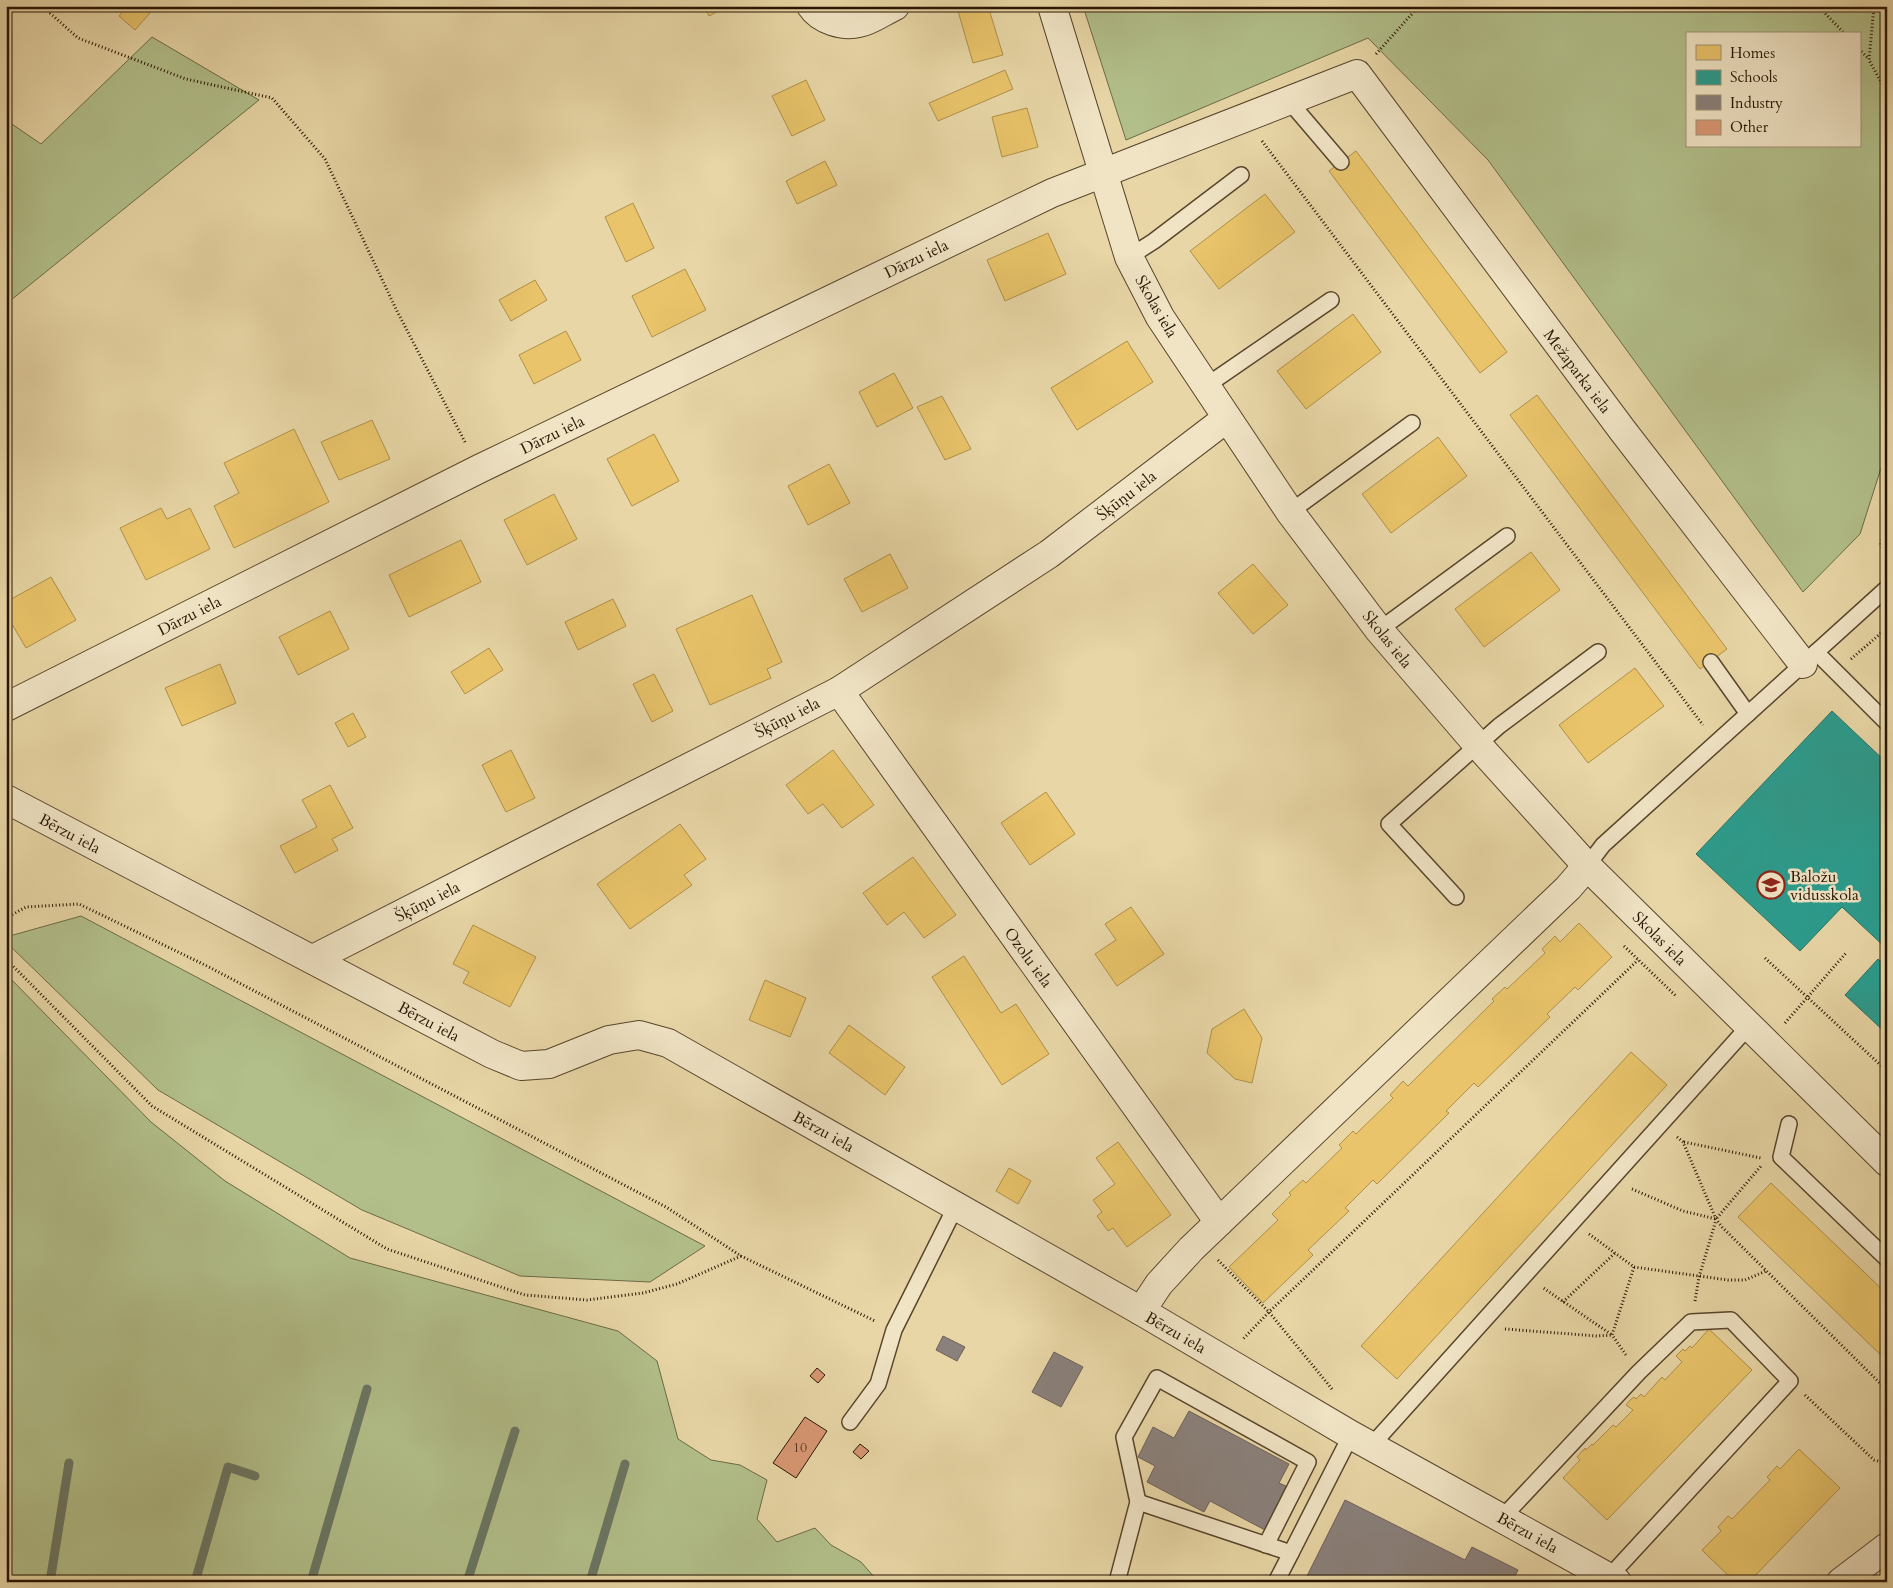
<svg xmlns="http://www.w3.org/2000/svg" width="1893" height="1588" viewBox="0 0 1893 1588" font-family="Cardo,serif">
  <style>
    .green { fill: #b2bf8a; stroke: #6d6a46; fill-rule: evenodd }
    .homes { fill: #e9c46a; stroke: #af904b }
    .schools { fill: #2a9d8f; stroke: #297465 }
    .industry { fill: #8a817c; stroke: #6d6158 }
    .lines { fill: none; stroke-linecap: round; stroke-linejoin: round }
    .stream { stroke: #6b7764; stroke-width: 9 }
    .building { fill: #d99774; stroke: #281503 }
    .service-casing { stroke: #58452c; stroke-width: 18 }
    .minor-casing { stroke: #58452c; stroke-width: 30 }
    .path { stroke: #281503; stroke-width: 3; stroke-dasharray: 1 2.5; stroke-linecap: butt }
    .service { stroke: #f0e4c5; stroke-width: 15 }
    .minor { stroke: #f0e4c5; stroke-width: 28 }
    .labels { text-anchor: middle; stroke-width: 5; stroke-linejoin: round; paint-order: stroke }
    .number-label { font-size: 14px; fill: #54361f }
    .street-label { font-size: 16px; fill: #281503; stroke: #f0e4c5 }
    .poi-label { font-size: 16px; fill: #281503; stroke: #f0e4c5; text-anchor: start }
  </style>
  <rect width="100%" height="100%" fill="#e8d6a6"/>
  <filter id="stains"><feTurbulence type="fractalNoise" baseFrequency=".004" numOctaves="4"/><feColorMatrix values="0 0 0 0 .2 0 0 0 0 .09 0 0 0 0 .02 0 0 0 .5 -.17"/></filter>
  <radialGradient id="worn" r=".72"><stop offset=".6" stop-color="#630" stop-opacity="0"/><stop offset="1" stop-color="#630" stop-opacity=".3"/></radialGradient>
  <!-- green -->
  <g class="green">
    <path d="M1083,6h804v430l-5,29 -22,69 -57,58 -315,-432 -120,-122 -242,102zM1687,34h172v112h-172z"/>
    <polygon points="152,37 259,100 6,304 6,120 41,144"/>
    <polygon points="81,916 705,1246 650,1282 520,1276 362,1210 158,1090 6,942 6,937"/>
    <polygon points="6,974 151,1122 225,1181 350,1258 618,1331 657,1361 678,1439 711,1460 740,1465 767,1480 757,1519 777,1542 815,1528 831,1545 861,1562 875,1578 874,1582 6,1582"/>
  </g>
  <!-- homes -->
  <g class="homes">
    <polygon points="127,6 156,6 135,30 119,16"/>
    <polygon points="704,6 728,6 709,16"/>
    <polygon points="974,6 988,6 1003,55 973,63 958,11"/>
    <polygon points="1005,70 1013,89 938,121 929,103"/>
    <polygon points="806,80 825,120 792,136 772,96"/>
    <polygon points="1027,108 1038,147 1002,157 992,117"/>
    <polygon points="1356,151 1507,352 1480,373 1329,171"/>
    <polygon points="825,161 837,185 797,204 786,181"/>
    <polygon points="1265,194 1295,232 1219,289 1190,251"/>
    <polygon points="633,203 654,248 626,262 605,217"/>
    <polygon points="1048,233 1066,274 1005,301 987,260"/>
    <polygon points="685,269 706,310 652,337 632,296"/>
    <polygon points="535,280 547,300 511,321 499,300"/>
    <polygon points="1353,314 1381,352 1306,409 1277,371"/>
    <polygon points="566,331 581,360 534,384 519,355"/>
    <polygon points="1127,341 1153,382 1077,430 1051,388"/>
    <polygon points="894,373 913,408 877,427 859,392"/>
    <polygon points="1537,395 1727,649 1700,669 1510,415"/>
    <polygon points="942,396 971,449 945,460 917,407"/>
    <polygon points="372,420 390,459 339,480 321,442"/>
    <polygon points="294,429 329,502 234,548 214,506 239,493 224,463"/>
    <polygon points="654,434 679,481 632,506 607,459"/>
    <polygon points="1438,437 1467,476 1391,533 1362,494"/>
    <polygon points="829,464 850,503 808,525 788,486"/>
    <polygon points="554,494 577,539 527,565 504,520"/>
    <polygon points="161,508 167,519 190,508 210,549 146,580 120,528"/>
    <polygon points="461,540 481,582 409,617 389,575"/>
    <polygon points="1531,552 1560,590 1484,647 1455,609"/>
    <polygon points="890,554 908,588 862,612 844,579"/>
    <polygon points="1253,564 1288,605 1253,634 1218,593"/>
    <polygon points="51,577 76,620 26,648 6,614 6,602"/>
    <polygon points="752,595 782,662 767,669 771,678 710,705 676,629"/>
    <polygon points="613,599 626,626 578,650 565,622"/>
    <polygon points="330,611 349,649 298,675 279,637"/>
    <polygon points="489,648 503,670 465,694 451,672"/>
    <polygon points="220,664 236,703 182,726 165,688"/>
    <polygon points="1635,668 1664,706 1588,763 1559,725"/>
    <polygon points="654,674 673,711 652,722 633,684"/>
    <polygon points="353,713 366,737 348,747 335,723"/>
    <polygon points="511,750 535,798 506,812 482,765"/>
    <polygon points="833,750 874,805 842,828 823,804 808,814 786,785"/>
    <polygon points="330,785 353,828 332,839 338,850 295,873 280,846 317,827 302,800"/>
    <polygon points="1046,792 1075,834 1030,865 1001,823"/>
    <polygon points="680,824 706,859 684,875 692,885 630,929 597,884"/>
    <polygon points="913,857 956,915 924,938 904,912 887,925 863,893"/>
    <polygon points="1131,907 1164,954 1117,986 1095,954 1116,940 1105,924"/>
    <polygon points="1579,923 1612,957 1578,990 1575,987 1547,1014 1550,1017 1478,1087 1474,1083 1446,1111 1449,1113 1377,1184 1373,1180 1345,1208 1349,1211 1308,1250 1313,1255 1263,1303 1229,1267 1278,1220 1272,1214 1291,1195 1289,1193 1303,1180 1306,1183 1342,1148 1339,1145 1353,1131 1356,1134 1393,1098 1390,1095 1403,1081 1408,1086 1494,1001 1492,999 1505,987 1507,989 1545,953 1542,949 1555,936 1560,942"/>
    <polygon points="473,925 536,957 510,1007 463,983 469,972 453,964"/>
    <polygon points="964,956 1001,1013 1016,1004 1049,1054 1002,1085 932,977"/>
    <polygon points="765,980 806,998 790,1037 749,1020"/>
    <polygon points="1244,1009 1262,1038 1252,1083 1235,1079 1207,1053 1212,1029"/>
    <polygon points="849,1025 905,1067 885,1095 829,1053"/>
    <polygon points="1631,1052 1667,1085 1397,1379 1361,1346"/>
    <polygon points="1118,1142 1171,1215 1127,1247 1113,1228 1108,1231 1097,1216 1102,1212 1093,1200 1115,1184 1096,1158"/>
    <polygon points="1009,1168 1031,1181 1018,1204 996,1191"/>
    <polygon points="1771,1183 1887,1294 1887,1361 1738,1217"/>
    <polygon points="1709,1329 1752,1370 1607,1520 1563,1478 1580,1460 1577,1457 1585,1448 1586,1450 1592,1444 1593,1445 1613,1425 1616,1427 1633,1410 1626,1405 1630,1400 1634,1397 1636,1399 1641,1394 1644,1397 1662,1377 1665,1380 1682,1362 1676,1356 1683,1349 1685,1351 1690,1346 1692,1348"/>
    <polygon points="1799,1449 1840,1488 1749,1582 1735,1582 1702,1550 1721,1531 1718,1527 1728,1516 1732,1519 1770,1480 1767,1477 1777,1466 1780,1469"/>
  </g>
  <!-- schools -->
  <g class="schools">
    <polygon points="1832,711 1887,763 1887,949 1842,907 1800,951 1696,854"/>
    <polygon points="1878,959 1887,967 1887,1034 1845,995"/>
  </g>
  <!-- industry -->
  <g class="industry">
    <polygon points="943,1336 965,1347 957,1361 936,1350"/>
    <polygon points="1054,1352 1083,1367 1061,1407 1032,1392"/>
    <polygon points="1189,1411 1289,1464 1279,1483 1288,1487 1265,1530 1210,1501 1204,1512 1147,1482 1155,1466 1138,1457 1153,1427 1174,1438"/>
    <polygon points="1345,1500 1465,1560 1472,1547 1518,1570 1512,1582 1304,1582"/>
  </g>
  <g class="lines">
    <!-- stream -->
    <g class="stream">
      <polyline points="50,1582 69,1463"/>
      <polyline points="195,1582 228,1467 255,1476"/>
      <polyline points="311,1582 367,1389"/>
      <polyline points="467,1582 515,1431"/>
      <polyline points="590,1582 625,1464"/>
    </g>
  </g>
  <!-- building -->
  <g class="building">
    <polygon points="817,1368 825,1375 818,1383 810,1376"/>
    <polygon points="805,1417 827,1431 796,1478 773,1463"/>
    <polygon points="860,1444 869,1451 861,1459 853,1452"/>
  </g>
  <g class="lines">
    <!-- service casing -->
    <g class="service-casing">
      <g id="service">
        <polyline points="1289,101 1341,162"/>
        <polyline points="1129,257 1154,241 1241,175"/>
        <polyline points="1206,386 1331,300"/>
        <polyline points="1290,512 1412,423"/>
        <polyline points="1379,630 1507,536"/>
        <polyline points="1816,652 1887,723"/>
        <polyline points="1711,662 1748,714"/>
        <polyline points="1587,866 1603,845 1887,588"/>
        <polyline points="1456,897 1389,824 1499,726 1598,652"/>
        <polyline points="1789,1124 1781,1157 1887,1259"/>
        <polyline points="850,1422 878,1384 894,1330 956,1206"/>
        <polyline points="1371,1446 1749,1026"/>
        <polyline points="1138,1502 1291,1553 1351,1435"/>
        <polyline points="1502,1518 1639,1372 1691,1322 1731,1320 1790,1381 1609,1577"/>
        <polyline points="1117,1582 1138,1502 1124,1437 1157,1378 1308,1462 1266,1545"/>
        <polyline points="1276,1582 1291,1553"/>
      </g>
    </g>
    <!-- minor casing -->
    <g class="minor-casing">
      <g id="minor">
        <path d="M811,6c9,14 32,21 48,17 12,-2 25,-12 36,-17"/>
        <polyline points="1052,6 1129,257 1160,317 1290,512 1379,630 1477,744 1587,866 1887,1162"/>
        <polyline points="839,691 1219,1222"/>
        <polyline points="6,707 479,469 1052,193 1357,74 1623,431 1803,664"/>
        <polyline points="6,799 492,1054 521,1066 549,1064 609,1040 639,1035 668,1043 1141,1311 1351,1435 1617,1582"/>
        <polyline points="313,959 839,691 1049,554 1227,418"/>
        <polyline points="1141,1311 1159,1284 1191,1249 1568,888 1587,866"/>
        <polyline points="1841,1582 1887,1547"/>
      </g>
    </g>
    <!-- path -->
    <g class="path">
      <polyline points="42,6 78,38 186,79 272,98 325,159 397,311 466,444"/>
      <polyline points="1818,6 1845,34"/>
      <polyline points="1874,6 1869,60 1887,93"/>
      <polyline points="1859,49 1869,59"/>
      <polyline points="1376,54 1419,6"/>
      <polyline points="1262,141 1703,725"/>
      <polyline points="1887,568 1881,544 1887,518"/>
      <polyline points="1851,659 1887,628"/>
      <polyline points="6,918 26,907 79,904 207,966 666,1207 741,1256 875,1321"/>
      <polyline points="1624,946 1677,997"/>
      <polyline points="1765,958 1887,1071"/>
      <polyline points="6,959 152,1106 387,1249 525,1295 587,1300 643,1293 677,1284 741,1256"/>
      <polyline points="1785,1023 1846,953"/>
      <polyline points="1677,1137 1683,1142 1716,1219 1722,1227 1887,1390"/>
      <polyline points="1684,1142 1761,1158"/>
      <polyline points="1632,1189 1683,1211 1716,1219 1761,1166"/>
      <polyline points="1589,1234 1634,1267 1612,1335 1626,1355"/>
      <polyline points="1218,1260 1269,1312 1243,1339"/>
      <polyline points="1634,1267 1728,1280 1745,1280 1766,1271"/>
      <polyline points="1695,1301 1699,1277 1716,1220"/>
      <polyline points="1563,1302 1615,1253"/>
      <polyline points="1505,1329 1597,1336 1612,1335 1542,1287"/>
      <polyline points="1332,1389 1269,1312 1638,960"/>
      <polyline points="1805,1395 1874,1460 1887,1463"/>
    </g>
    <!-- service -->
    <use href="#service" class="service"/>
    <!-- minor -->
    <use href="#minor" class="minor"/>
  </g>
  <!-- icons -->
  <defs>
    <g id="school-ring" transform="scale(1.4375)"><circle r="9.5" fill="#f0e4c5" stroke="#8f2418" stroke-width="1.5"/><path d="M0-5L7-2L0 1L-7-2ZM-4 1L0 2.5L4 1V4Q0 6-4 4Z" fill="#8f2418"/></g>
  </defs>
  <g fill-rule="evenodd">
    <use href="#school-ring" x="1771" y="885"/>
  </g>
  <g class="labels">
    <!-- number labels -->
    <g class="number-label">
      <text x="800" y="1452">10</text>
    </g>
    <!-- street labels -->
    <g class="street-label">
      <text transform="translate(916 258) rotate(-26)" y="6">Dārzu iela</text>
      <text transform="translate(1157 306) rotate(60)" y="6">Skolas iela</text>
      <text transform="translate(1578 371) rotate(53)" y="6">Mežaparka iela</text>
      <text transform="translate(552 434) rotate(-26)" y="6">Dārzu iela</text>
      <text transform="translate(1126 495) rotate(-38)" y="6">Šķūņu iela</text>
      <text transform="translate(189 615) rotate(-27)" y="6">Dārzu iela</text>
      <text transform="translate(1388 639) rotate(51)" y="6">Skolas iela</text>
      <text transform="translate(787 717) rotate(-27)" y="6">Šķūņu iela</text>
      <text transform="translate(70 833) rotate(28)" y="6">Bērzu iela</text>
      <text transform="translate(427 901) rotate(-27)" y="6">Šķūņu iela</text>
      <text transform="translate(1660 938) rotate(45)" y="6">Skolas iela</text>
      <text transform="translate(1029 957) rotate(54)" y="6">Ozolu iela</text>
      <text transform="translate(429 1021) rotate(28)" y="6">Bērzu iela</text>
      <text transform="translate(824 1131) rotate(29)" y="6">Bērzu iela</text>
      <text transform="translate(1176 1332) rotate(30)" y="6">Bērzu iela</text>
      <text transform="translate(1528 1532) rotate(29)" y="6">Bērzu iela</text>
    </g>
    <!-- poi labels -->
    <g class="poi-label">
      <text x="1790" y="882">Baložu<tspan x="1790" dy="18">vidusskola</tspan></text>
    </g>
  </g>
  <!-- margin -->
  <rect width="1893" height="1588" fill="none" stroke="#e8d6a6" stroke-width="25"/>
  <rect x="8" y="8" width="1878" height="1573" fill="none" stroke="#281503" stroke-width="2.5"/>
  <rect x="12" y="12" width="1868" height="1563" fill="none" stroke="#281503"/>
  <!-- legend -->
  <rect x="1686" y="32" width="175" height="115" fill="#f0e4c5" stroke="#a09177"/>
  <rect x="1696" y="45" width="25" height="15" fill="#e9c46a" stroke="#a09177"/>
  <text x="1730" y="58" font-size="15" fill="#281503">Homes</text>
  <rect x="1696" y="70" width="25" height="15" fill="#2a9d8f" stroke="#a09177"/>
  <text x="1730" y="82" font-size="15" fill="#281503">Schools</text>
  <rect x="1696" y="95" width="25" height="15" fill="#8a817c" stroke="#a09177"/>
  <text x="1730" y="108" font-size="15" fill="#281503">Industry</text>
  <rect x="1696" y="120" width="25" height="15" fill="#d99774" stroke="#a09177"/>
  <text x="1730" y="132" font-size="15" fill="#281503">Other</text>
  <rect width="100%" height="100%" filter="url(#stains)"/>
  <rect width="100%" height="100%" fill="url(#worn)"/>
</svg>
